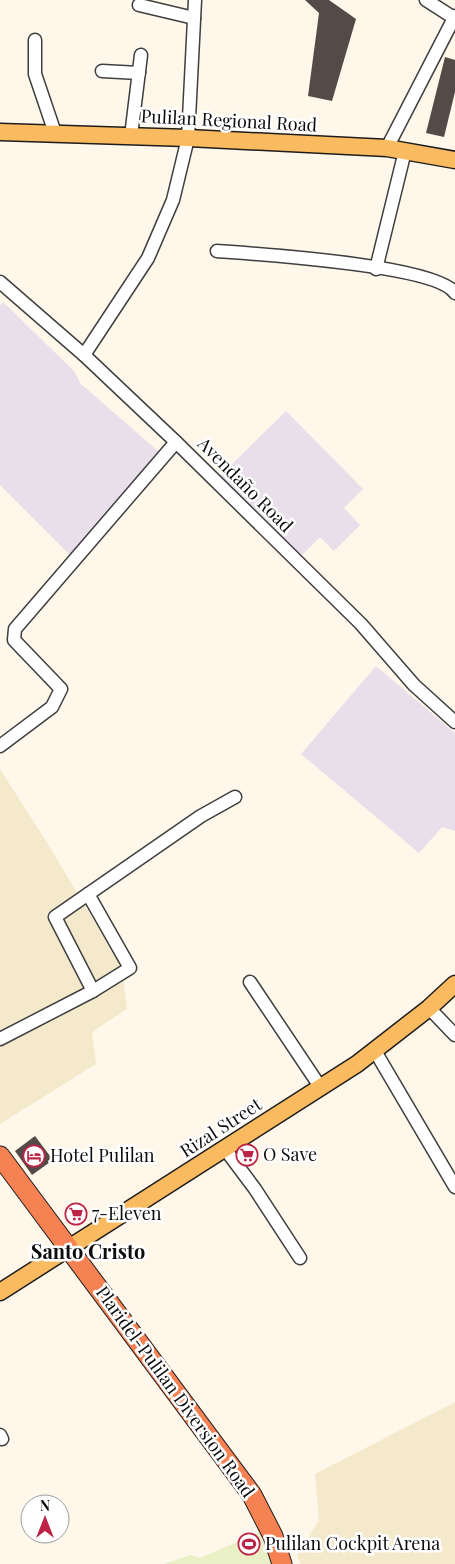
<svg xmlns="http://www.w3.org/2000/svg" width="455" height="1564" viewBox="0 0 455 1564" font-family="'Playfair Display',serif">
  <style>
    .industrial { fill: #e8dfeb }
    .farmland { fill: #f4eacb }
    .pitch { fill: #e9f0c6 }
    .building { fill: #544b48 }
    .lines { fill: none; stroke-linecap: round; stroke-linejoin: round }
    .minor-casing { stroke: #3f3f3f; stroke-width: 15 }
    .major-casing { stroke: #1d1d1d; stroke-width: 19 }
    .highway-casing { stroke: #1d1d1d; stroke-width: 21 }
    .minor { stroke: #fff; stroke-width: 12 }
    .major { stroke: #fabb60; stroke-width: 16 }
    .highway { stroke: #f68152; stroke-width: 19 }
    .labels { text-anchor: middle; stroke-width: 5; stroke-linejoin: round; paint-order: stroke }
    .street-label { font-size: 18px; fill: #0c0c0c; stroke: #fff }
    .poi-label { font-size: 18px; fill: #0c0c0c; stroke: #fff; text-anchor: start }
    .quarter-label { font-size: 20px; font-weight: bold; fill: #0c0c0c; stroke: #fff }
  </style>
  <rect width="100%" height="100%" fill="#fff7ea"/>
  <!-- industrial -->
  <g class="industrial">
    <polygon points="3,302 74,371 81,384 165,457 72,557 0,485 0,305"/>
    <polygon points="286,411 363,489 344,508 360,525 334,551 320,537 302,555 287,553 215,481"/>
    <polygon points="376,666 455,733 455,831 442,827 419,853 301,754"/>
  </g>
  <!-- farmland -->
  <g class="farmland">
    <polygon points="0,769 46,841 122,968 127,1009 92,1032 96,1064 0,1124"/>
    <polygon points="455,1402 455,1564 301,1564 297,1556 319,1520 315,1474"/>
  </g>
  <!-- pitch -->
  <polygon class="pitch" points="260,1532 271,1564 164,1564 191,1555 200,1558"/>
  <!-- building -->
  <g class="building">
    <polygon points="305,0 329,0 356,19 332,101 308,96 319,13"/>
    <polygon points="445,57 455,60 455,92 444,137 426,133"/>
    <polygon points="35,1136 53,1160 32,1175 15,1151"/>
  </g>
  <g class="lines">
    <!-- minor casing -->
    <g class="minor-casing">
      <g id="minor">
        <polyline points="426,0 454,18"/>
        <polyline points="139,5 194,18"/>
        <polyline points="35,40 35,74 55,133"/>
        <polyline points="102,71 139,73"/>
        <polyline points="131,136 141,55"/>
        <polyline points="387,148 455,16"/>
        <path d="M217,251c39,3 219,14 238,42"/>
        <polyline points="376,269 405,151"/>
        <polyline points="0,282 84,355 176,442 361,624 414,685 455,722"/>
        <polyline points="84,355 148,258 173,200 188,138 195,0"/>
        <polyline points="0,746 52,707 61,689 14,640 15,629 176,442"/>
        <polyline points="88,894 130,968 93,991"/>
        <polyline points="250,982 321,1088"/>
        <polyline points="429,1008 455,1035"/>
        <polyline points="0,1039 93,991 55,917 201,816 235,797"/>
        <polyline points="375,1051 455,1187"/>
        <polyline points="225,1149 255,1189 300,1258"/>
        <polyline points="0,1435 2,1439"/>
      </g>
    </g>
    <!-- major casing -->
    <g class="major-casing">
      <g id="major">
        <polyline points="0,132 188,138 387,148 455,160"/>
        <polyline points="0,1292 357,1064 429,1008 455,984"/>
      </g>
    </g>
    <!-- highway casing -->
    <g class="highway-casing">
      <polyline id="highway" points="0,1156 252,1495 273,1536 282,1564"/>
    </g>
    <!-- minor -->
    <use href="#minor" class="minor"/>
    <!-- major -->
    <use href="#major" class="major"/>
    <!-- highway -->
    <use href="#highway" class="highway"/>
  </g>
  <!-- icons -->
  <defs>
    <g id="supermarket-ring" transform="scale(1.125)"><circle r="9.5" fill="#fff" stroke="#bc2344" stroke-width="1.5"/><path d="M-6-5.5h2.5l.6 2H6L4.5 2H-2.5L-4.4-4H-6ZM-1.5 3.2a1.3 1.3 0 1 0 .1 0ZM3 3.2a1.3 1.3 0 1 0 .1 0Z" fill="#bc2344"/></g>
    <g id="hotel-ring" transform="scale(1.125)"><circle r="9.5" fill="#fff" stroke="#bc2344" stroke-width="1.5"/><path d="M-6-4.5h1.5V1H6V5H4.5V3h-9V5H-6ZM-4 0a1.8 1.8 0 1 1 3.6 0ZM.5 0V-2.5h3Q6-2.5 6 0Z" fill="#bc2344"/></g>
    <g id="stadium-ring" transform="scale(1.125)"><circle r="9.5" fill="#fff" stroke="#bc2344" stroke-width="1.5"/><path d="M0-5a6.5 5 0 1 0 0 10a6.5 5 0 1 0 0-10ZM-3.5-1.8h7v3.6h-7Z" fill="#bc2344"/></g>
  </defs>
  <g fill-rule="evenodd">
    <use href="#supermarket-ring" x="247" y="1155"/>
    <use href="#hotel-ring" x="34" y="1156"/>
    <use href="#supermarket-ring" x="76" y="1214"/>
    <use href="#stadium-ring" x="249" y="1544"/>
  </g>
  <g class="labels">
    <!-- street labels -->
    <g class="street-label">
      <text transform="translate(229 121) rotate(3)" y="6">Pulilan Regional Road</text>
      <text transform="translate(245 485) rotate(45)" y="6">Avendaño Road</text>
      <text transform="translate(221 1128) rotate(-33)" y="6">Rizal Street</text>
      <text transform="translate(175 1392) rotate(54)" y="6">Plaridel-Pulilan Diversion Road</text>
    </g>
    <!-- poi labels -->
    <g class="poi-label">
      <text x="263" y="1161">O Save</text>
      <text x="50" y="1162">Hotel Pulilan</text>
      <text x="92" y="1220">7-Eleven</text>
      <text x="265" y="1550">Pulilan Cockpit Arena</text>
    </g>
    <!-- quarter labels -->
    <g class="quarter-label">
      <text x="88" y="1259">Santo Cristo</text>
    </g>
  </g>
  <!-- north arrow -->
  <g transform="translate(45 1519)"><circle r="24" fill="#ffffff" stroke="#9e9e9e"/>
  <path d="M0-4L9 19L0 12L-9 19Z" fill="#bc2344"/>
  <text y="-8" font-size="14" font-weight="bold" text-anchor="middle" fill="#0c0c0c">N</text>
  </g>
</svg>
